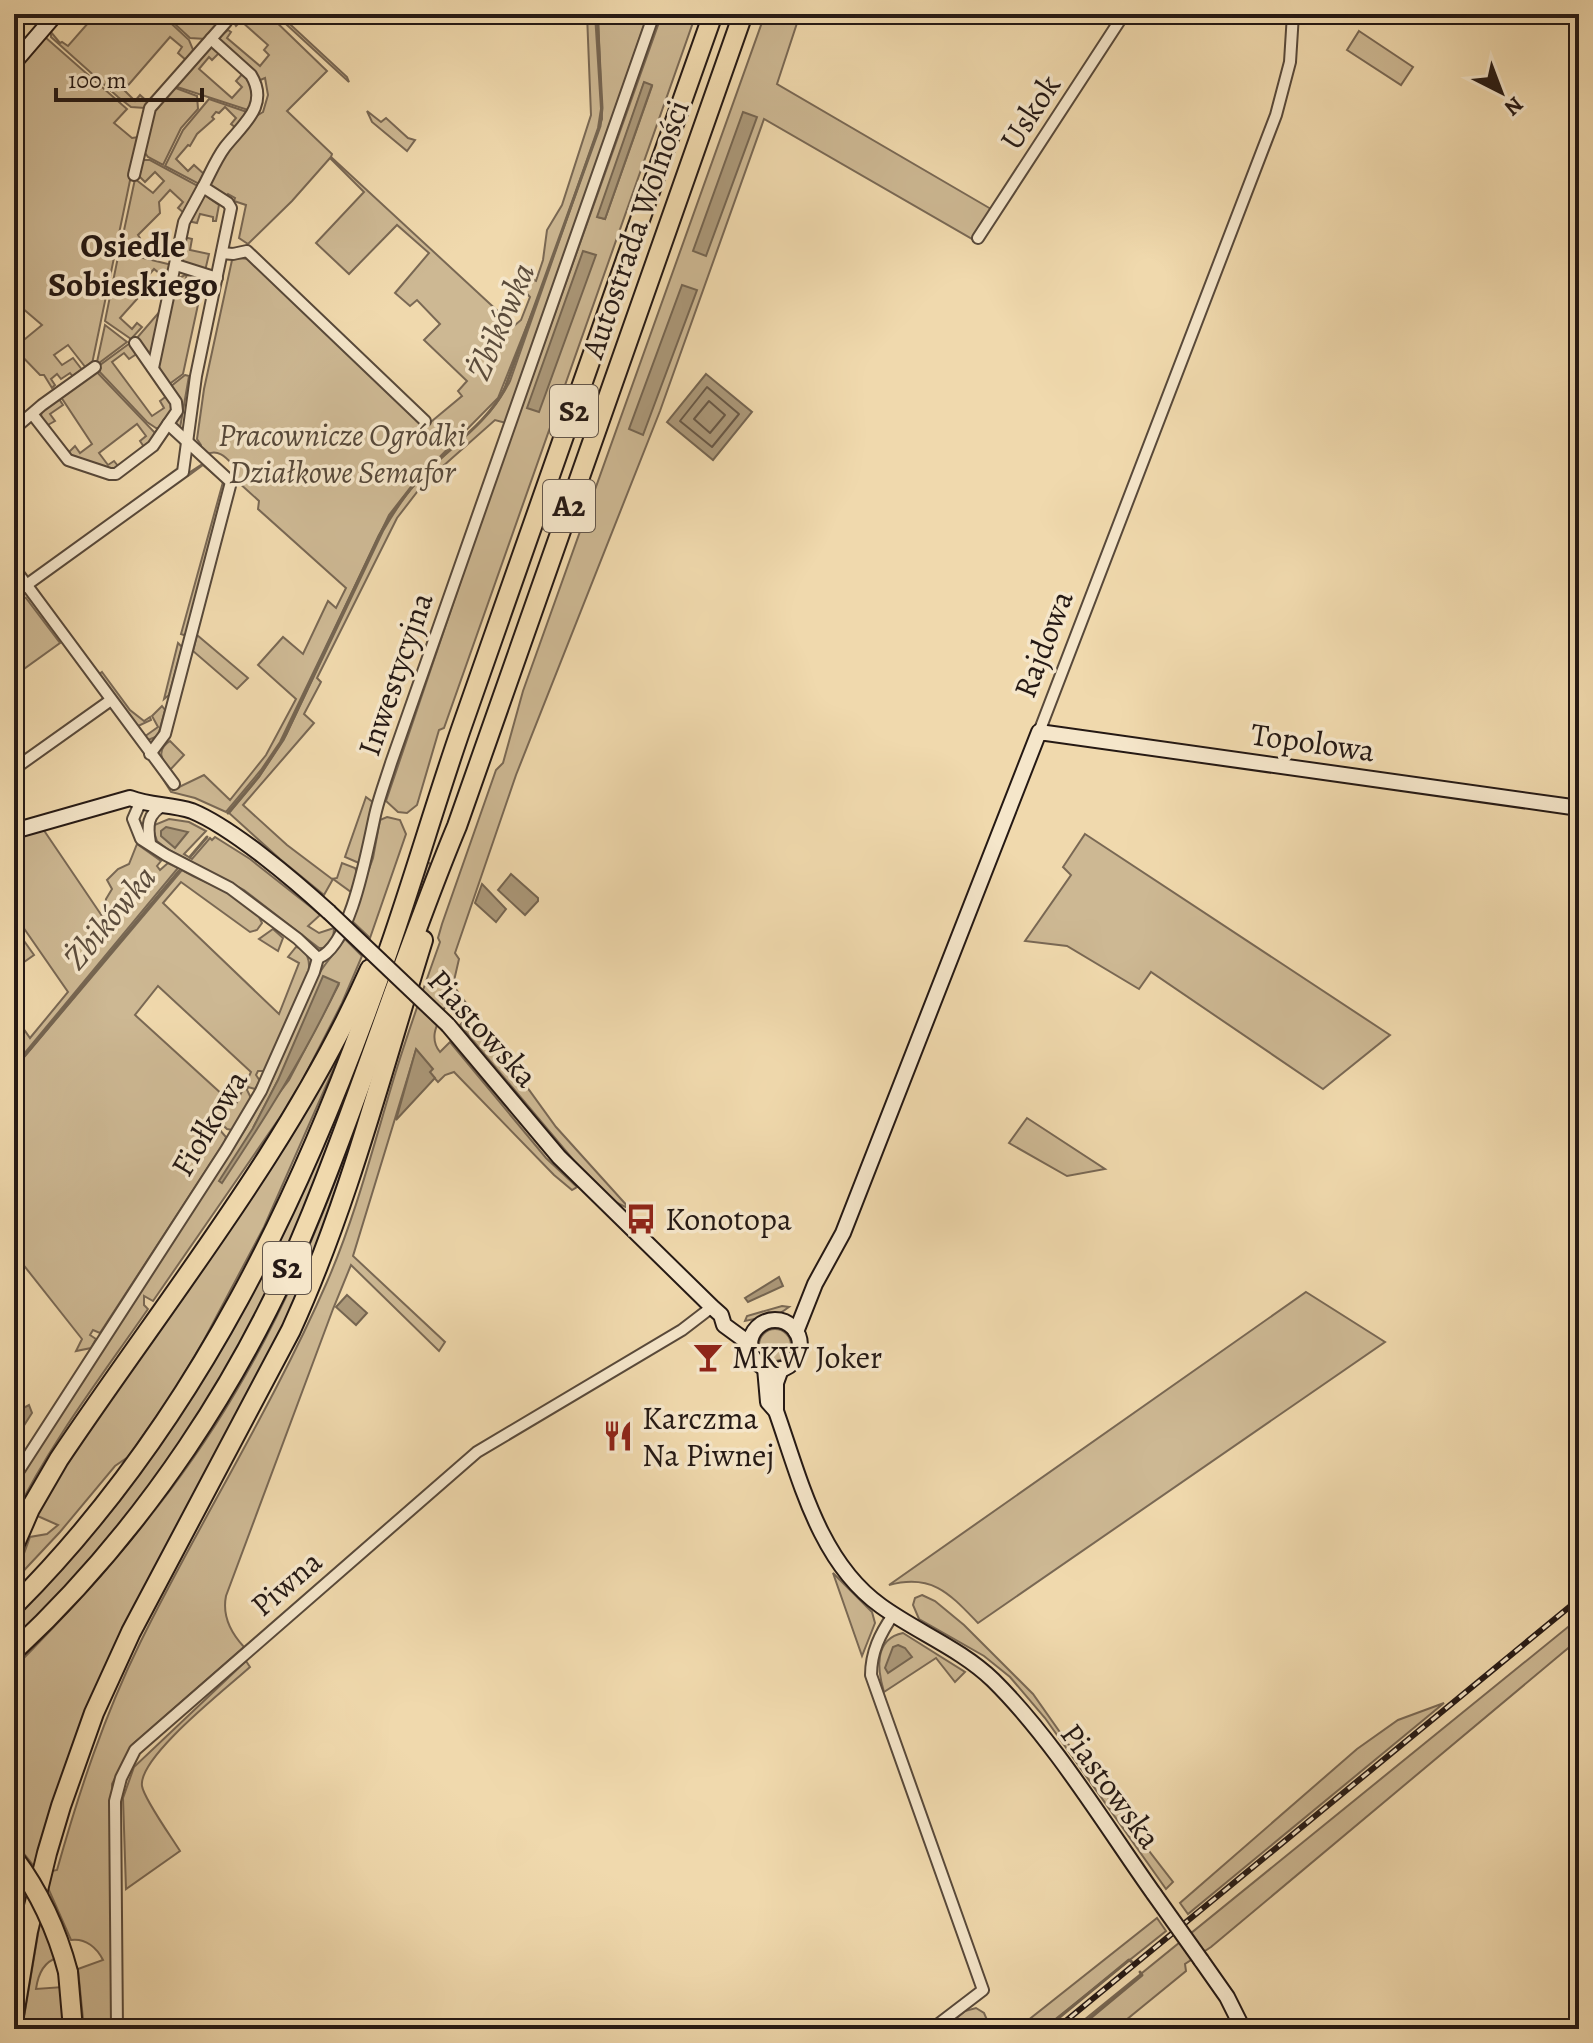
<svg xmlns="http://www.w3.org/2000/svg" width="1593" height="2043" viewBox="0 0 1593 2043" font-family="Alegreya,serif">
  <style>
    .green { fill: #cdb893; stroke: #796854; stroke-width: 2; fill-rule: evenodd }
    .water { fill: #ab9879; stroke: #756551; stroke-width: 2 }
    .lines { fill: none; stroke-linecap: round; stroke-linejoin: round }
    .shore { stroke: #685846; stroke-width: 2 }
    .stream { stroke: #756551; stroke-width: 3 }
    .street-casing { stroke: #58493a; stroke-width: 14 }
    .secondary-casing { stroke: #251914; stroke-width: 18 }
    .highway-casing { stroke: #251914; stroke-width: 22 }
    .street { stroke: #f5e6ca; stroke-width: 10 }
    .secondary { stroke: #f5e6ca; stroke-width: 14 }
    .highway { stroke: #f0d9ad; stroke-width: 18 }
    .rail-casing { stroke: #251914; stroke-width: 6 }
    .rail { stroke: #f5e6ca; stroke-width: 3; stroke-dasharray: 9; stroke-linecap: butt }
    .secondary-bridge-casing { stroke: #251914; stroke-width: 18; stroke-linecap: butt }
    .highway-bridge-casing { stroke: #251914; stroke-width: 22; stroke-linecap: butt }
    .secondary-bridge { stroke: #f5e6ca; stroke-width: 14 }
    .highway-bridge { stroke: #f0d9ad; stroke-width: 18 }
    .labels { text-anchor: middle; stroke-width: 7; stroke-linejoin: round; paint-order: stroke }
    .shield { fill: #f5e6ca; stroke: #63564b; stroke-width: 2 }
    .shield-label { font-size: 30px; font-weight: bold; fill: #251914 }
    .street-label { font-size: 32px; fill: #251914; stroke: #f5e6ca }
    .park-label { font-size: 32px; font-style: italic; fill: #57493a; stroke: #f5e6ca }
    .poi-label { font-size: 32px; fill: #251914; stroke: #f5e6ca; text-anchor: start }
    .neighbourhood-label { font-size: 34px; font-weight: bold; fill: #251914; stroke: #f5e6ca }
    .water-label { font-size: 34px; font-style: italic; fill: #5b4c3c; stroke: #f5e6ca }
  </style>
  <rect width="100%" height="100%" fill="#f0d9ad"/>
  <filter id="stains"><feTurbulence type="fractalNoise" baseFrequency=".0025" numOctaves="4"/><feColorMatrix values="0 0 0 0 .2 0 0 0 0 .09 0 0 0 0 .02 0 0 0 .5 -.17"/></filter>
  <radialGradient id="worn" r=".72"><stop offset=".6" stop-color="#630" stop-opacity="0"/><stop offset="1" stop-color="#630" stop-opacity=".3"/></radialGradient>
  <!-- green -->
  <g class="green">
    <polygon points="96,14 161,14 189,40 194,52 187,61 178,53 182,47 170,37 124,90 135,101 140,95 149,103 145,108 131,107 118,97 51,37 51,32 60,43 62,42 68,46"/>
    <polygon points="164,14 197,14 205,22 211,16 217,25 206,39 190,38"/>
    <path d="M234,14h34l59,57 -40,40 45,43 -1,3 183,169 7,-6 9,-23 -10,-11 7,-9 9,4 7,-21 4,-30 15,-25 29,-90 -4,-101h8l6,95 -3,19 -54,155 -46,115 -84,85 -25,32 -109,227 -19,28 -35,42 -31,-14 -24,-6 -10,-16 12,14 31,-15 26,25 36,-45 30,-56 -38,-34 25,-28 20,17 25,-53 8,7 10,-20 -88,-79 1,-8 -22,-20 1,-11c-10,-10 -18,-23 -33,-15l-4,-4v-6l-4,-6 7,-50 28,-129 3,-2 16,1 175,167 36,-30 -4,-5 9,-10 -43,-41 16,-16 -23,-24 -7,6 -15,-13 34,-40 -32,-28 -48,49 -33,-31 48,-51 -34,-34 -38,43 -44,43 -9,-6 7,-33 -12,-4 1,-3 -7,-4 -2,3 -17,-13c12,-24 29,-58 54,-72l5,-17 -3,-17 -7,3 -40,-43 10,-8 3,2 -4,6 33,28 9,-11 -5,-5 4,-5 -27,-24 -5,5 -3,-5z"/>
    <polygon points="275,14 279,14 347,77 349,82"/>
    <path d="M598,14h50l-142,409 -11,-3 -71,63 -27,35 -80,160 4,4 -17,32 10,9 -71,82 44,40 45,34 5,-1 5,-15 13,5 2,4 -6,20 -18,-13 -9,16 -44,-36 -51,-46 30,-36 27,-42 97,-204c10,-17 20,-33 32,-47 31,-35 74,-60 95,-103l92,-262z"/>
    <path d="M662,14h34l-252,714 -5,2 -22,75 -10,8 -9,-1 -12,-11 105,-309zM644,83l8,3 -47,133 -7,-2z"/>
    <path d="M765,14h35l-23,70 214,125 -17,31 -210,-121 -104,292 -144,364 -61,178 4,6 -6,26 103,142 74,82 -15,-7 -29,-27 -126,-150 11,-11 -17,-10 -9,3c-7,16 -17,30 -5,45l10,-10 96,116 31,29 -5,3 -18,-15 -100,-103 -9,3 -7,7 -9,-10 3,-3 -16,-19 -63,206 92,86 -6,9 -88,-86 -18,44 -107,287c-4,20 4,36 18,51l-112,98 -20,39 1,245h-29l-6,-60 25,-9c-6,-12 -17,-22 -32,-20l-23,-52 4,-17 5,-1c22,-78 47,-154 83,-227 60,-122 133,-237 187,-361 30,-69 48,-143 70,-214 13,-42 28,-84 43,-126l-2,-4 4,-14 54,-154 7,-7 20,-72z"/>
    <polygon points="1359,31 1413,67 1401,85 1347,50"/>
    <polygon points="45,37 127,109 114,123 132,138 139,137 92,364 86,368 68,345 54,355 62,365 73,358 83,371 74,378 70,373 61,379 57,374 51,379 55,385 52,388 44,375 40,375 14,348 42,325 14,301 14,72"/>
    <polygon points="209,46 220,52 212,60 209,57 199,69 232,98 242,87 236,81 244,72 254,92 251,111 174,86"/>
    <polygon points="173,87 197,96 198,109 181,128 163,165 148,157 143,150 154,110"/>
    <polygon points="209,99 250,113 236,128 231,124 236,118 225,107 219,113 216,112 212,117 214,119 197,134 190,146 188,145 176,159 188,171 194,165 204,174 202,183 199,184 165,166 183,130"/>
    <polygon points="367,111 381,122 386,118 408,138 415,140 407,151 372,122"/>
    <polygon points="142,160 150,160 198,186 198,189 185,214 178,208 183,202 170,190 159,202 160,213 138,235 140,238 137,241 149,251 154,245 159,249 151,258 120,249 135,179 153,193 164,181 155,172 145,182 138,175"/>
    <polygon points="203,194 210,194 209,198 219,205 216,221 213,221 213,217 200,214 197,223 188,221"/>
    <polygon points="184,237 192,239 190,250 209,254 205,271 184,263 180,253"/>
    <polygon points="119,252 172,265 167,291 161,285 166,279 154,269 141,284 146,289 120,318 132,329 137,323 142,327 131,339 105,321"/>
    <polygon points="187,274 185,282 199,285 201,276 204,277 183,374 168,385 157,369 177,279"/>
    <polygon points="161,310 153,360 136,339"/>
    <polygon points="105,325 127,342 99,363 97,362"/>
    <polygon points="130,343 138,353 129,359 124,353 112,362 152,416 164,408 160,401 168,395 173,409 161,428 156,428 147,422 96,368"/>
    <polygon points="94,369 157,435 150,444 144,447 140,441 146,436 137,424 99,453 108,465 114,461 118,466 115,471 74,458 67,454 75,446 80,453 92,444 59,394"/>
    <polygon points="185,375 189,376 180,428 174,424 170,387"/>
    <polygon points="57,396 63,405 50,414 55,421 46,426 41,417 42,409"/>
    <polygon points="204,463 225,482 226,487 187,636 181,634 223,482 203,465 188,476 187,474"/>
    <polygon points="22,596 26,598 60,643 21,671 14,661 14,602"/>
    <polygon points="197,635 248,678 237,689 193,651"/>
    <polygon points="178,643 182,647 169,695 164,699"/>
    <polygon points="102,672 130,710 144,721 150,717 151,720 136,727 98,675"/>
    <polygon points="162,706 165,710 158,736 148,740 144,737 158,727 152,716"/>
    <path d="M170,741l14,14 -14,15c-9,-10 -14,-20 0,-29z"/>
    <polygon points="366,797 374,803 359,863 345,857"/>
    <polygon points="387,817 400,820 406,834 370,938 351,920 373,858 380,820"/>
    <polygon points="169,819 189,822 206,831 184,854 192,859 210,838 212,840 215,837 250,859 312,908 320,915 308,926 319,933 334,928 333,941 325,948 319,948 244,890 167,849 157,841 152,826"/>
    <polygon points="43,829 104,919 106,899 112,889 107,880 118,869 129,864 137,844 161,861 157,866 160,870 168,863 178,868 14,1066 14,1015 30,1038 68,992 14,914 14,837"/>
    <polygon points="1085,834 1390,1035 1323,1089 1151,972 1139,989 1067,946 1025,941 1071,875 1063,867"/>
    <polygon points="427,862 431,864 353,1085 283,1264 211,1398 120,1528 14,1642 14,1614 226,1336"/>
    <path d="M182,870c22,15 70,25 80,53l-5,7 -7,2 -69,-50 -18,21 116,111 20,-51 -11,-6 8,-10c11,1 14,14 13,24l-44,100h-7l-2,4 4,6 -5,8 -7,-2 -1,3 4,8 -19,32 -5,-1 -12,-11 -3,3 14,16 -1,4 -125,192 -7,-3 -3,5 6,4 -5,9 -15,3 6,-12 -68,-86v-184zM158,986l93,86 -16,34 -100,-91z"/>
    <polygon points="273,929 283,938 278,951 259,939"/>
    <polygon points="17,931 34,955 14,969 14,933"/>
    <path d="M345,939l17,17 -20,47 -48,94 -141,204 -9,-5v9l4,4c-47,68 -98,134 -134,208v-32l232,-357c29,-49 44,-105 73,-154 7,-13 18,-23 26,-35zM339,984l-50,96 -36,48 25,-48z"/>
    <polygon points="338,1052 341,1052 264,1227 204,1340 174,1391 128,1457 115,1466 60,1532 14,1581 30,1537 47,1534 58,1525 33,1514"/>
    <path d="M368,1093l-23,82 -50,131 -165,314 -93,250 -23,-29v-173c83,-84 161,-173 221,-275 57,-95 96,-197 133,-300z"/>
    <polygon points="1027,1118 1105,1169 1067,1176 1009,1143"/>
    <path d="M1306,1292l79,50 -407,281c-28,-29 -46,-50 -89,-38z"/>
    <polygon points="782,1306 789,1307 779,1314 745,1321 747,1316"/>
    <circle cx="775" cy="1345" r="16"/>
    <polygon points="833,1573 872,1612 875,1623 862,1656"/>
    <polygon points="922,1595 935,1601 964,1625 1033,1694 1088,1772 1173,1882 1166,1889 1045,1718 1010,1677 984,1656 919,1619 913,1605 915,1598"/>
    <polygon points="1579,1618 1579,1639 1211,1947 1185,1964 1186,1971 1115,2029 1073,2029"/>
    <path d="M903,1633l62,39 -10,10 -19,-24 -52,34c-7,-23 -10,-53 19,-59z"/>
    <path d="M246,1661l4,6c-23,21 -112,90 -108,119 2,13 30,52 38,65l-54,38 -3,-91 11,-31z"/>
    <polygon points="1444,1703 1188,1914 1180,1903 1357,1749 1398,1720"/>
    <polygon points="14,1871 30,1896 14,1973"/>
    <path d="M41,1916l16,42c-14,4 -19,17 -21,31l27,-2 3,42h-44z"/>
    <polygon points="1157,1918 1166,1931 1043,2029 1017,2029"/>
    <polygon points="976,2008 984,2013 991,2029 943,2029 965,2011"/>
  </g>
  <!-- water -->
  <g class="water">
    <polygon points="644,82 652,85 605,219 597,217"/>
    <polygon points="743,112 757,117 706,256 693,251"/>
    <polygon points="583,251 596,255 539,412 527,408"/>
    <polygon points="682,285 697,290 643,435 629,429"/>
    <polygon points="706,374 752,412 713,460 667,422"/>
    <polygon points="166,827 188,832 175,848 161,836 161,831"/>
    <polygon points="511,874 538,898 538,901 525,915 498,890"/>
    <polygon points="482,884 506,909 496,922 475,903"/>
    <path d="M323,976l16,7c-33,71 -74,135 -117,200l-3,-2 34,-53 25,-48z"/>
    <polygon points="416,1049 433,1069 430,1072 435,1078 396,1120"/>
    <polygon points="779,1277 783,1286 748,1302 745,1298"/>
    <polygon points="347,1295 367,1313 356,1325 336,1307"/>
    <polygon points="29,1405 32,1413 14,1441 14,1413"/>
    <polygon points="898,1645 905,1648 912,1657 888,1673 885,1668 893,1647"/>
  </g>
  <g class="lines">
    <!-- shore -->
    <g class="shore">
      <polygon points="707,387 739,414 712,447 680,421"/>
      <polygon points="709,401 725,415 710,433 694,419"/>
    </g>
    <!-- stream -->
    <g class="stream">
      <path d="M228,813l31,-37 24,-36 96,-204c13,-25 29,-46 49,-66 25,-25 61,-49 77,-82l95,-262 2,-18 -5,-94"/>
      <polyline points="190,857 207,837"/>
      <polyline points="14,1068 179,871"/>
      <polyline points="1045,2029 1129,1960 1132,1962"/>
      <polyline points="1077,2029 1142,1975 1140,1972"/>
    </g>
    <!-- street casing -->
    <g class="street-casing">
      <g id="street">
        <polyline points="134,175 150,108 226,22 230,14"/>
        <polyline points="978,238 1124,14"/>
        <polyline points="222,253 233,254 247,251 425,421"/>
        <polyline points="176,265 217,278"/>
        <polyline points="135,343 176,402 177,411 168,424 231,482 165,734 150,754"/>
        <polyline points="153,368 184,222 203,187"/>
        <polyline points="33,415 68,460 110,474 116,474 153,446 168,424"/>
        <polyline points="14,429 42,405 95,367"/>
        <polyline points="14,568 174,784"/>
        <path d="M14,594l169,-122 13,-96 35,-168 -3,-5 -25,-16c7,-13 13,-28 22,-40 17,-22 45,-41 26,-72l-40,-36"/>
        <polyline points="1039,732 1276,115 1290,62 1293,14"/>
        <polyline points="14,769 111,700"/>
        <polyline points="140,803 133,819 141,839 166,855 230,888 298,939 318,958"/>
        <path d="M150,843c-3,-17 -3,-29 14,-38"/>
        <path d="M318,958c34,-12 50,-114 58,-147 4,-16 10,-32 15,-48l263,-749"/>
        <polyline points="14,1478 226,1150 261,1091 314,972 318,958"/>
        <path d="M893,1615c-13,19 -22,37 -22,60l112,315 -51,39"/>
        <polyline points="117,2029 115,1801 121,1778 135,1750 477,1452 682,1330 712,1307"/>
      </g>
    </g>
    <!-- secondary casing -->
    <g class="secondary-casing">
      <g id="secondary">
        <polyline points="14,63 56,14"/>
        <path d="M14,831l116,-33c19,8 42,6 62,13 41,17 103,70 137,101"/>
        <polyline points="448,1025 559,1157 712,1307 721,1315 724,1325 750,1344"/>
        <circle cx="775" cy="1345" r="25"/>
        <polyline points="796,1332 815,1284 843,1233 1039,732 1579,808"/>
        <path d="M765,1368l3,34 8,9c24,68 43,151 105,195 36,26 80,43 112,74 60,59 112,145 161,214"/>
        <polyline points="776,1411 776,1383 781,1369"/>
        <polyline points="1201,1960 1227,1997 1243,2029"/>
      </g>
    </g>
    <!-- highway casing -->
    <g class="highway-casing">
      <g id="highway">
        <path d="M14,1546l16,-37 29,-50c108,-161 232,-312 311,-490"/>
        <path d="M14,1606c182,-182 294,-419 376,-660 25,-72 46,-145 71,-217 84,-239 167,-477 252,-715"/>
        <path d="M14,1651c130,-121 232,-275 298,-439 52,-127 92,-259 145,-386l286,-812"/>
        <polyline points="68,1972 73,2029"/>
        <path d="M14,2015l14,-84 19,-78 14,-47 33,-93 37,-81 160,-302c57,-125 91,-259 132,-390"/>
      </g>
    </g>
    <!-- street -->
    <use href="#street" class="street"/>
    <!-- secondary -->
    <use href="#secondary" class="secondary"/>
    <!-- highway -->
    <use href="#highway" class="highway"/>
    <!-- rail casing -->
    <g class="rail-casing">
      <polyline id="rail" points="1056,2029 1579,1599"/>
    </g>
    <!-- rail -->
    <use href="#rail" class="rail"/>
    <!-- secondary-bridge casing -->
    <g class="secondary-bridge-casing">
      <g id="secondary-bridge">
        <polyline points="329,912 448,1025"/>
        <polyline points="1154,1894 1201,1960"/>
      </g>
    </g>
    <!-- highway-bridge casing -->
    <g class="highway-bridge-casing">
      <path id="highway-bridge" d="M14,1858c26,35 43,72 54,114"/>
    </g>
    <!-- secondary-bridge -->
    <use href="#secondary-bridge" class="secondary-bridge"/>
    <!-- highway-bridge -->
    <use href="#highway-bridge" class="highway-bridge"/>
  </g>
  <!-- icons -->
  <defs>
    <g id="bus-bare" transform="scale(2.4)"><path d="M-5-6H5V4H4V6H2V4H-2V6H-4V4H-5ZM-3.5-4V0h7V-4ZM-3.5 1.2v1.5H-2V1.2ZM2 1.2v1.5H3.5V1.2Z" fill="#8f2418" stroke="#f5e6ca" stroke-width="2.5" paint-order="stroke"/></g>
    <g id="bar-bare" transform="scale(2.4)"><path d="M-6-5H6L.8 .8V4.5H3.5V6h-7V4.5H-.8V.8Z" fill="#8f2418" stroke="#f5e6ca" stroke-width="2.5" paint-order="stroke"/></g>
    <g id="restaurant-bare" transform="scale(2.4)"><path d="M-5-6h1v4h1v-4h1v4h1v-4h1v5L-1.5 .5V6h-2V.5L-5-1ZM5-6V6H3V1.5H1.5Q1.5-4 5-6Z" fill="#8f2418" stroke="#f5e6ca" stroke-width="2.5" paint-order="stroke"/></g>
  </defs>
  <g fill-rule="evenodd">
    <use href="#bus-bare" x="641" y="1219"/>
    <use href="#bar-bare" x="708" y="1357"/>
    <use href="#restaurant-bare" x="618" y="1436"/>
  </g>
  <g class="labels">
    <!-- shield labels -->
    <g class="shield">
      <rect x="550" y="385" width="48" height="52" rx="6"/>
      <rect x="543" y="480" width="52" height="52" rx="6"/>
      <rect x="263" y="1242" width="48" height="52" rx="6"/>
    </g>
    <g class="shield-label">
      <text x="574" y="421">S2</text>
      <text x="569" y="516">A2</text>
      <text x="287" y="1278">S2</text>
    </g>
    <!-- street labels -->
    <g class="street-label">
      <text transform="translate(1030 112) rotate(-57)" y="11">Uskok</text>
      <text transform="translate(635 229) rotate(-71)" y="11">Autostrada Wolności</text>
      <text transform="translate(1043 644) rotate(-69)" y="11">Rajdowa</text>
      <text transform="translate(395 674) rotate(-71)" y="11">Inwestycyjna</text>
      <text transform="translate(1313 742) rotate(8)" y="11">Topolowa</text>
      <text transform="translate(483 1028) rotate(48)" y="11">Piastowska</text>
      <text transform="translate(209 1123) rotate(-59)" y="11">Fiołkowa</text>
      <text transform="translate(286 1583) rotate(-41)" y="11">Piwna</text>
      <text transform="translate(1111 1786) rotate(54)" y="11">Piastowska</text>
    </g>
    <!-- park labels -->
    <g class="park-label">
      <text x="342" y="446">Pracownicze Ogródki<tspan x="342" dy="37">Działkowe Semafor</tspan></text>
    </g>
    <!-- poi labels -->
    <g class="poi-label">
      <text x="665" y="1230">Konotopa</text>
      <text x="732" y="1368">MKW Joker</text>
      <text x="642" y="1429">Karczma<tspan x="642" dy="37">Na Piwnej</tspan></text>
    </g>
    <!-- neighbourhood labels -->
    <g class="neighbourhood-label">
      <text x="133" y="257">Osiedle<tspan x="133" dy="39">Sobieskiego</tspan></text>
    </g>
    <!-- water labels -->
    <g class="water-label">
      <text transform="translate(500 321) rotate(-67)" y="12">Żbikówka</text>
      <text transform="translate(109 917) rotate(-50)" y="12">Żbikówka</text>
    </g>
  </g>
  <!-- margin -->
  <rect width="1593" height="2043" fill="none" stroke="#f0d9ad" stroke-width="48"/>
  <rect x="16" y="16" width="1561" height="2011" fill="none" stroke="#251914" stroke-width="4"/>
  <rect x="24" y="24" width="1545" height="1995" fill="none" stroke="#251914" stroke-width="2"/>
  <!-- north arrow -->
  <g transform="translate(1501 92) rotate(138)" stroke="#f5e6ca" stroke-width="6" paint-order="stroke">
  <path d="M0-6L14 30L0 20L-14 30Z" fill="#251914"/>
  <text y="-12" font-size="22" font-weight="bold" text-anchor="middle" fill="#251914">N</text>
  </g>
  <!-- scale -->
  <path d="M56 88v12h146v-12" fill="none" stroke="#251914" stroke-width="4"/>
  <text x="68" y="88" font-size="24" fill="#251914" stroke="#f5e6ca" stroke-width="6" paint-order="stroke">100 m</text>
  <rect width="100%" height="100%" filter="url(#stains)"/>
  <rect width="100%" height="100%" fill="url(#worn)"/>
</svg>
